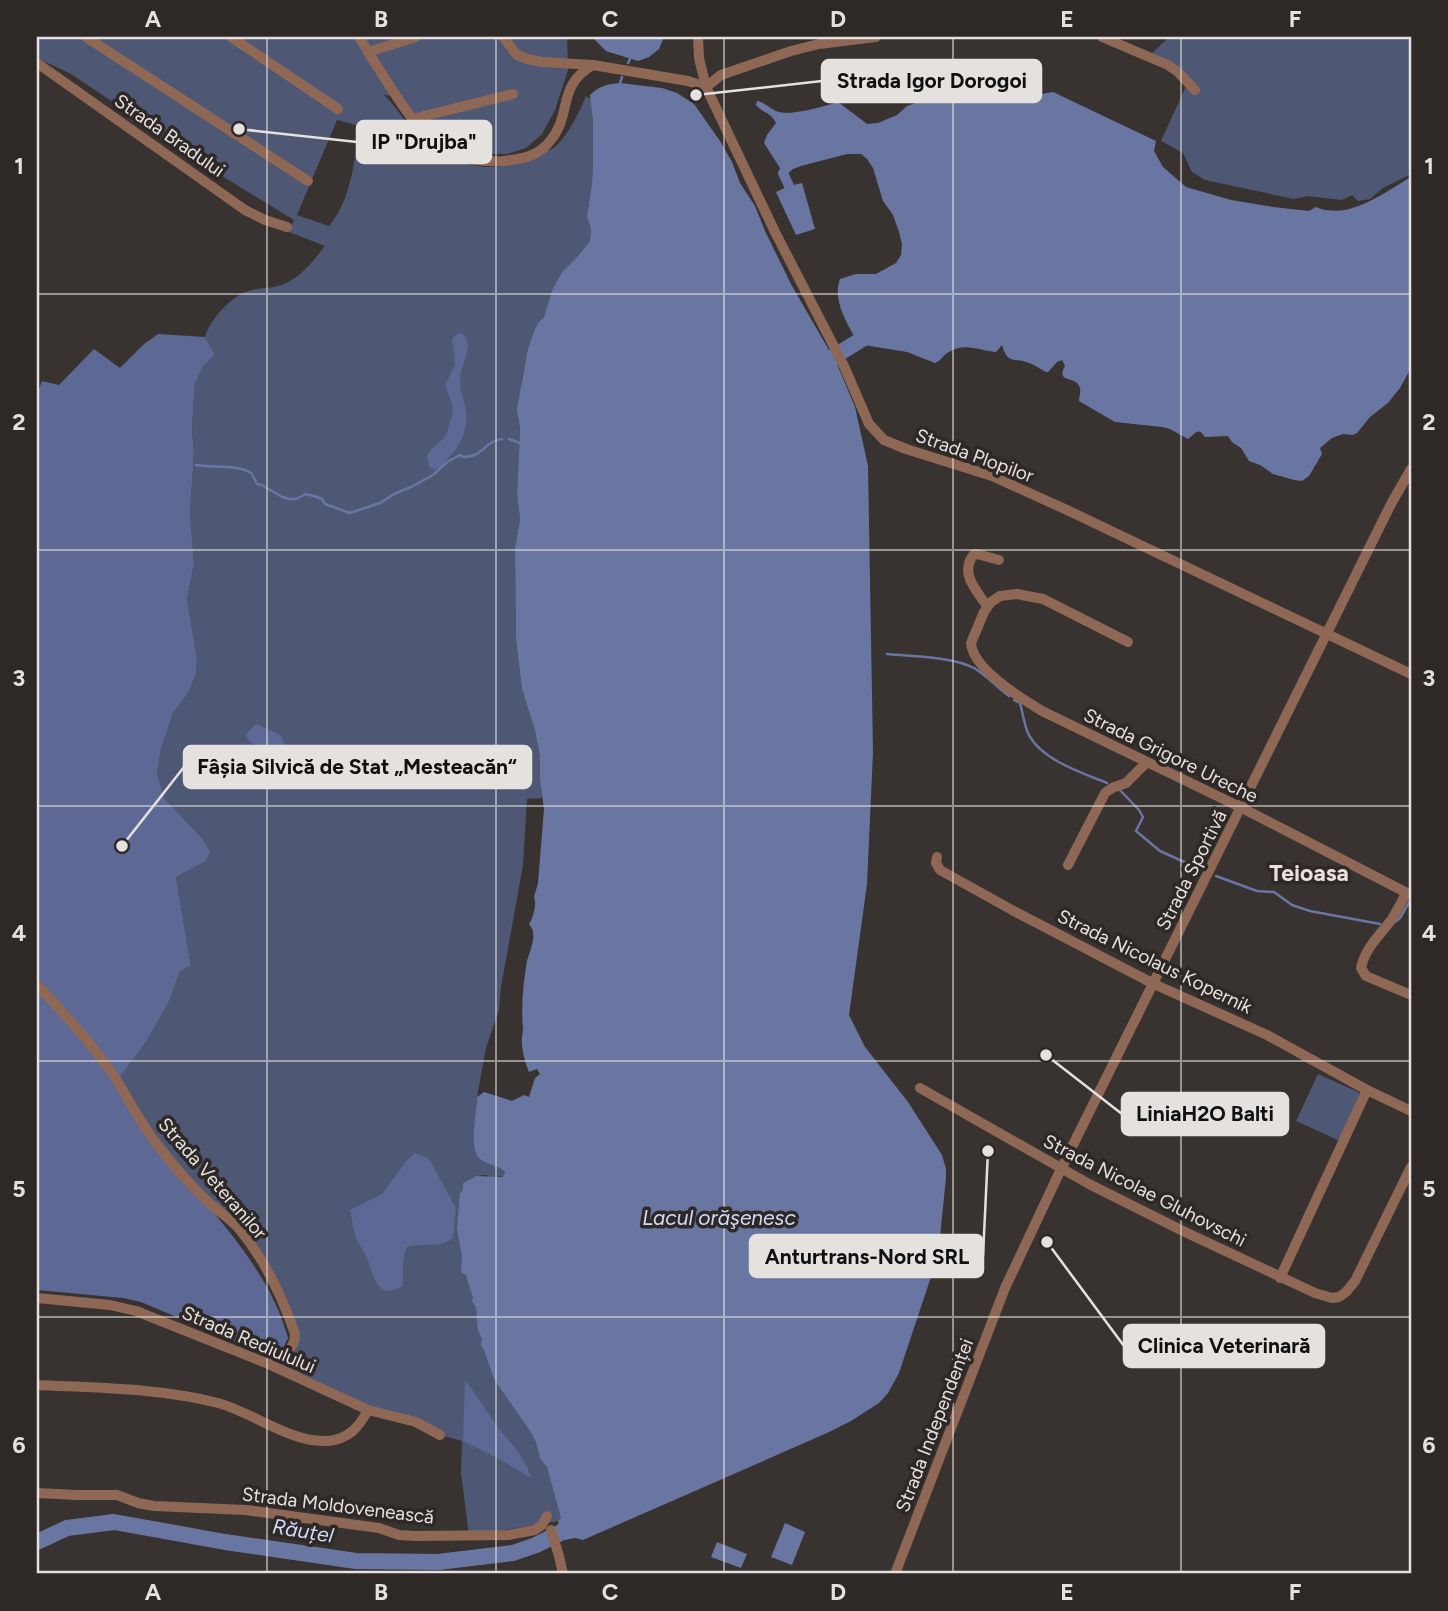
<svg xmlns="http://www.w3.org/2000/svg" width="1448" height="1611" viewBox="0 0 1448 1611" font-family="Figtree,sans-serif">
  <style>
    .green { fill: #4e5774; fill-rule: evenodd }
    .forest { fill: #5d6994 }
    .water { fill: #6a76a2 }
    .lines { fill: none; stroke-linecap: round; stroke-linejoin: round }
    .stream { stroke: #6a76a2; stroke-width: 2.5 }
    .canal { stroke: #6a76a2; stroke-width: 10 }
    .river { stroke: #6a76a2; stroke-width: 16 }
    .minor { stroke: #8f6755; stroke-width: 10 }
    .grid { fill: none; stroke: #e5e1df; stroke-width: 2; stroke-opacity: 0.55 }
    .labels { text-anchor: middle; stroke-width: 7; stroke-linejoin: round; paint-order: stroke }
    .street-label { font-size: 19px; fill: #e5e1df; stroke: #2e2926 }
    .water-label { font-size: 21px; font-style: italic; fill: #d3dbf8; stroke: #2e2926 }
    .quarter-label { font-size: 23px; font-weight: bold; fill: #e8e1de; stroke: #2e2926 }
    .leader { fill: none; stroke: #e5e1df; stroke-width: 2.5 }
    .callout-dot { fill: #e5e1df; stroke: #2e2926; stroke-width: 2.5 }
    .callout { fill: #e5e1df; stroke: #e5e1df; stroke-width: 2.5 }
    .callout-label { font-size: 21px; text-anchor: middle; font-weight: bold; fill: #111 }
    .neatline { fill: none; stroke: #e5e1df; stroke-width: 2.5 }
    .grid-label { font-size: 23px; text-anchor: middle; font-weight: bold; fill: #e5e1df }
  </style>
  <rect width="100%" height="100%" fill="#383330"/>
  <!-- green -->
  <g class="green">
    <path d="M37,37h530l1,33 -13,40 -13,24 -16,14 -19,6h-23l-30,-7 -16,-10 -46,-41 -8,-1c18,17 30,44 51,56 15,9 41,17 58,16 12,-1 25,-6 37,-10 9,-3 17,-5 25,-10 12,-10 25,-36 31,-51l5,4 2,22v40l-1,21 -5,33 4,13 -1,12 -13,16 -15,15 -10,18 -8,27 -6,6 -11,29 -5,26 -4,41 2,11 -3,64 3,25 -5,29 1,92 6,49 13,42 5,26 2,41 -15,1 -4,66 -22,122 -2,23 -13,38 -9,49 -3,48 5,13 24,11 2,3v4l-16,1 -2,-2 -11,1 -13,7 76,255 23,81 -4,2 -89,15 -8,-64 1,-31 -22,-6 -176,-73 31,-21 -9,-30 -47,-83 -51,-45 -72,-102 30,-39 23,-40 11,-31 11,-5 -15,-89 29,-15 -2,-23 -38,-40 -8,-25 4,-25 12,-36 14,-18 9,-20 1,-17 -10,-59 7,-35 -4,-51 4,-59 -2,-26 3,-45 8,-16 12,-13 -10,-17c5,-17 26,-41 43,-46 13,-4 26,-2 38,-8 16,-7 28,-23 39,-37l-36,-14 5,-12 -169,-103 3,-5 -57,-38 -34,-16zM337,120l23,6c-6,34 -8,73 -31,100l-32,-11z"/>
    <polygon points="1169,37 1411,37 1411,174 1383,188 1370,199 1358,201 1352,195 1342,200 1308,196 1294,199 1205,180 1192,172 1183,153 1161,141 1188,82 1148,57"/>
    <polygon points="1318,1074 1360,1093 1340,1141 1296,1121"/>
  </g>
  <!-- forest -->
  <g class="forest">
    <path d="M461,333c15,12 0,30 -1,46 -1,9 3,18 5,27 4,19 -2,37 -15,50 -6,6 -8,12 -16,14l-5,-3 -2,-11 5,-8 11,-9 4,-7 6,-20 -1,-9 -7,-18 10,-20v-7l-3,-19 5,-5z"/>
    <path d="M158,334l47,3 10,17 -12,13 -8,16 -3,45 2,26 -4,59 4,51 -7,35 10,59 -1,17 -9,20 -14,18 -12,36 -4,25 8,25 38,40 7,13 -5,10 -29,15 15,89 -11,5 -11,31 -23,40 -29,39c16,25 31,53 50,76 45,56 101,109 121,181l-6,12 -13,6 -128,-54 -18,-4 -86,-8v-896l5,-13 17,4 35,-36 26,19 24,-24z"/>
    <path d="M256,724l25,11 3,11 7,2 4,5 -3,3c-7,-1 -11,-5 -15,-10 -12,-3 -24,6 -31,-11l6,-8z"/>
    <path d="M415,1153l14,6 27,49 -3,30c-13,11 -31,4 -46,9 -7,17 -2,23 -5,39 -24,16 -28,-10 -35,-28 -3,-7 -8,-13 -11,-20 -3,-8 -4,-19 -6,-28l32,-16 25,-34z"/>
    <path d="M465,1380c10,13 19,27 29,42 13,18 31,33 37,56 -22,-14 -45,-26 -68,-37z"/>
  </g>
  <!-- water -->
  <g class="water">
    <polygon points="592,37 664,37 659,49 649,57 638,61 606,51"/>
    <path d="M620,83l42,5 15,5 17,11 26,37 12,21 8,21 15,23 10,25 27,55 45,78 18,43 13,59 5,286 -6,132 -18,131 16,32 43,55 34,53 4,14v9l-8,78 -39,117 -11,20 -9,10 -28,18 -24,12 -244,107 -8,-2 -10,2 -7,-19 3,-3 -14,-51 -7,-9 -4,-16 -6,-11 -36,-52 -10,-29 -3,-5 1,-6 -4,-9 -2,-23 -4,-6 1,-3 -7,-23 -4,-2 -1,-6 1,-10 -5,-28 3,-36 3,-3v-7l13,-7 26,1 2,-2 1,-3c-6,-7 -17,-7 -25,-13 -12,-11 -3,-46 -3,-62l7,-5 28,9 12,-6 5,2 6,-19 5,-4 -3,-5 -8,3c-4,-9 -6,-18 -7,-27 -1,-6 1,-12 1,-17 -2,-22 0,-44 4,-67 2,-7 5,-14 6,-21 1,-7 0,-11 -4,-16 4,-6 8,-20 5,-27l4,-14 6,-74 -4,-30v-22l-5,-26 -13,-42 -6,-49 -1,-92 5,-29 -3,-25 3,-64 -3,-21 10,-57 6,-18 5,-11 6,-6 8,-27 10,-18 15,-15 13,-16 1,-12 -4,-13 5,-33 1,-21v-40l-3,-27c9,-9 18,-11 30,-12z"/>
    <path d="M1053,92l103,49 -2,10 9,16 23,20 45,13 42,7 36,4 7,-4c33,14 67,-14 95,-30v191l-11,20 -12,15 -18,14 -13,16 -4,2 -10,-1 -11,4 -12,10 2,6 -13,22 -7,5 -8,-1 -21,-6 -13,-9 -11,-4 -8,-13 -9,-6 -4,-6 -23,1c-7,-11 -10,-3 -17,2l-18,-10 -8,-2 -47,-5 -36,-21c0,-4 2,-9 1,-13 -3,-13 -25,-4 -15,-22l-3,-6 -5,2 -9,10h-2c-6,-3 -11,-7 -17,-9 -16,-6 -21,2 -27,-18l-6,7c-16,-1 -31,-10 -47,0 -6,3 -7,8 -14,11l-28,-11 -43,-7 -2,-3h-3l-2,-6h-3c-10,-18 -21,-38 -14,-57l16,-5h20l20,-11 5,-8 1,-11 -3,-12 -6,-17 -10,-14 -10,-33 -6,-9 -6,-5h-14l-46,12 -8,3 -9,8 -4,-9 -16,-25 3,-8 9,-12c-5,-11 -14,-10 -20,-18l1,-4c8,1 12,7 19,10 13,6 49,-5 62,-9l29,22 11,-1 19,-8 10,-9 14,-5 57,-5h31l20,2 7,-3z"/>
    <polygon points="802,183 815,229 796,235 776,192 789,186"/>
    <polygon points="785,1523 805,1532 792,1565 771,1557"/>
    <polygon points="717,1542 747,1554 741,1568 711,1557"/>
  </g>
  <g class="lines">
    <!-- stream -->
    <g class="stream">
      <polyline points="628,63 630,59"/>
      <polyline points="620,83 622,77"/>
      <polyline points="509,439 520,443"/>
      <path d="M196,465c14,3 46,-1 56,9 1,2 4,8 5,10l5,1 20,12 8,2h6l10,-5 11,3 5,2 3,5 25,9 30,-10 14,-9 17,-7 22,-12 14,-13 13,-7 3,2c21,0 21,-16 39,-18"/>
      <path d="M887,654c24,2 67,3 87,14 13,8 23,19 35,28"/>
      <path d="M1014,700l6,3c3,10 4,23 9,32 13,25 53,38 78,48"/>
      <polyline points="1118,788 1139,810 1143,817 1136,831 1160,851 1202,870"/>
      <polyline points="1216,876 1257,891 1274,892 1292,905 1310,911 1380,924"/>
      <polyline points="1395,922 1400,918 1411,899"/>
    </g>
    <!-- canal -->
    <polyline class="canal" points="783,173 789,186"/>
    <!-- river -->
    <g class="river">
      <polyline points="827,364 833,357 877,330"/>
      <polyline points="37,1542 67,1528 114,1522 225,1542 356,1561 438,1562 513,1553 536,1545 562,1532 574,1515"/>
    </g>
    <!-- minor -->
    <g class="minor">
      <polyline points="86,37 308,181"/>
      <polyline points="231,37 338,109"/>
      <path d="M359,37c16,26 31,51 49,76 6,8 12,18 20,25 20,17 48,25 75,23 18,-2 35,-4 47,-20 23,-27 6,-55 43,-76"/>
      <polyline points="503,37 517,55 527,59 542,62 593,65 688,81 706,87"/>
      <polyline points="698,37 699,58 706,87 775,232 844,366 869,424 884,440 906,449 992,476 1067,510 1411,674"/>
      <polyline points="1102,37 1168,65 1178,72 1195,90"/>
      <polyline points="368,52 416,37"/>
      <polyline points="37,63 245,210 265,220 287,227"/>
      <polyline points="706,87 721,75 791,51 819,44 876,37"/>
      <polyline points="412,119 513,94"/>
      <path d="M987,606c-11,-16 -28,-33 -13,-52h3l22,6"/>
      <path d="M1128,642l-85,-43 -26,-5 -17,2 -9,6 -7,10 -13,31c1,25 51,56 71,68l200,97 169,87"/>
      <polyline points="937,857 936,863 940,870 1012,910 1154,984 1267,1035 1367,1090 1411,1111"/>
      <polyline points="1068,865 1105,793 1112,788 1126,783 1146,763"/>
      <path d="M1406,893c-4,9 -9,18 -14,26 -12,16 -27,29 -31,49l5,8 45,19"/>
      <path d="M37,985c28,29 56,60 79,94 14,23 26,47 43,68 15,19 31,38 49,55 11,10 24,18 32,28 24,29 43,69 55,104 0,17 -16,26 -31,28"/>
      <polyline points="920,1088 1089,1184 1185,1232 1315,1293 1332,1298 1339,1297 1346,1292 1355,1281 1411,1167"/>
      <polyline points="1280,1278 1367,1090"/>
      <polyline points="37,1298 110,1305 136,1311 264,1362 368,1410 416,1422 440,1435"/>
      <path d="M37,1385c60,3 122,3 181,18 36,10 73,40 110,38 21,-2 31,-14 40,-31"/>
      <polyline points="37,1493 77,1495 117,1495 138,1503 154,1506 246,1510 379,1528 399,1535 416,1536 508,1535 535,1530 542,1525 547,1516"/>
      <polyline points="551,1530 559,1556 563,1574"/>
      <polyline points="895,1574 1005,1288 1061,1169 1391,504 1411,469"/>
    </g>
  </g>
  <!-- grid -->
  <path class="grid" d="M267,37v1537M496,37v1537M724,37v1537M953,37v1537M1181,37v1537M37,294h1374M37,550h1374M37,806h1374M37,1061h1374M37,1317h1374"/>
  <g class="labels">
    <!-- street labels -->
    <g class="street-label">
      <text transform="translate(170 135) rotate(35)" y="7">Strada Bradului</text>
      <text transform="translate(975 455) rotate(20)" y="7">Strada Plopilor</text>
      <text transform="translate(1171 755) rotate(26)" y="7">Strada Grigore Ureche</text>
      <text transform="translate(1191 870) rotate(-63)" y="7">Strada Sportivă</text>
      <text transform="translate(1155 961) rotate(26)" y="7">Strada Nicolaus Kopernik</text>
      <text transform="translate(213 1178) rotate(49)" y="7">Strada Veteranilor</text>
      <text transform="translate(1145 1190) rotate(27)" y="7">Strada Nicolae Gluhovschi</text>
      <text transform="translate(249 1339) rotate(23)" y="7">Strada Rediulului</text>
      <text transform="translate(934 1425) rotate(-69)" y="7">Strada Independenței</text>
      <text transform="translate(338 1505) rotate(7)" y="7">Strada Moldovenească</text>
    </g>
    <!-- water labels -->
    <g class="water-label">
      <text x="719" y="1225">Lacul orăşenesc</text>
      <text transform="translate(303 1531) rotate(9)" y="7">Răuțel</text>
    </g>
    <!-- quarter labels -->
    <g class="quarter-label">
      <text x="1309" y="881">Teioasa</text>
    </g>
  </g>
  <!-- callouts -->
  <path class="leader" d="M696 95L822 81M239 129L357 142M122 846L184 767M1046 1055L1122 1114M988 1151L983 1256M1047 1242L1124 1346"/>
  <g class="callout-dot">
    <circle cx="696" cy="95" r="7"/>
    <circle cx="239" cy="129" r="7"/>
    <circle cx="122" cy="846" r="7"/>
    <circle cx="1046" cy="1055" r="7"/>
    <circle cx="988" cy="1151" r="7"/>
    <circle cx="1047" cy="1242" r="7"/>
  </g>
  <g class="callout">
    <rect x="822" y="60" width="219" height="42" rx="7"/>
    <rect x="357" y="121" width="134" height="42" rx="7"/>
    <rect x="184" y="746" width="347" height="42" rx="7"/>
    <rect x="1122" y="1093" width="166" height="42" rx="7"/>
    <rect x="750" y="1235" width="233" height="42" rx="7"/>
    <rect x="1124" y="1325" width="200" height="42" rx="7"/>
  </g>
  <g class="callout-label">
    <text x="932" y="88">Strada Igor Dorogoi</text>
    <text x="424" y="149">IP "Drujba"</text>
    <text x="357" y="774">Fâșia Silvică de Stat „Mesteacăn“</text>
    <text x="1205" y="1121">LiniaH2O Balti</text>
    <text x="867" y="1264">Anturtrans-Nord SRL</text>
    <text x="1224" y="1353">Clinica Veterinară</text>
  </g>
  <!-- border -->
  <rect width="1448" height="1611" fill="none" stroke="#2e2926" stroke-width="77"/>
  <rect x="38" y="38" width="1372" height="1534" class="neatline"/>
  <g class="grid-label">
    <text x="153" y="27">A</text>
    <text x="381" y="27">B</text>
    <text x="610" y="27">C</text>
    <text x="838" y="27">D</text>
    <text x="1067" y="27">E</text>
    <text x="1295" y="27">F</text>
    <text x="19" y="174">1</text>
    <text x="1429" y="174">1</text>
    <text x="19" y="430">2</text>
    <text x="1429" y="430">2</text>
    <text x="19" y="686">3</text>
    <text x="1429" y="686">3</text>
    <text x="19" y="941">4</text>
    <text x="1429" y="941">4</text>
    <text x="19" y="1197">5</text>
    <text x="1429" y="1197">5</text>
    <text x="19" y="1453">6</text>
    <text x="1429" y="1453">6</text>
    <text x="153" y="1600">A</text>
    <text x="381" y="1600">B</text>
    <text x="610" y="1600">C</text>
    <text x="838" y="1600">D</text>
    <text x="1067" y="1600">E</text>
    <text x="1295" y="1600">F</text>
  </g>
</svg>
